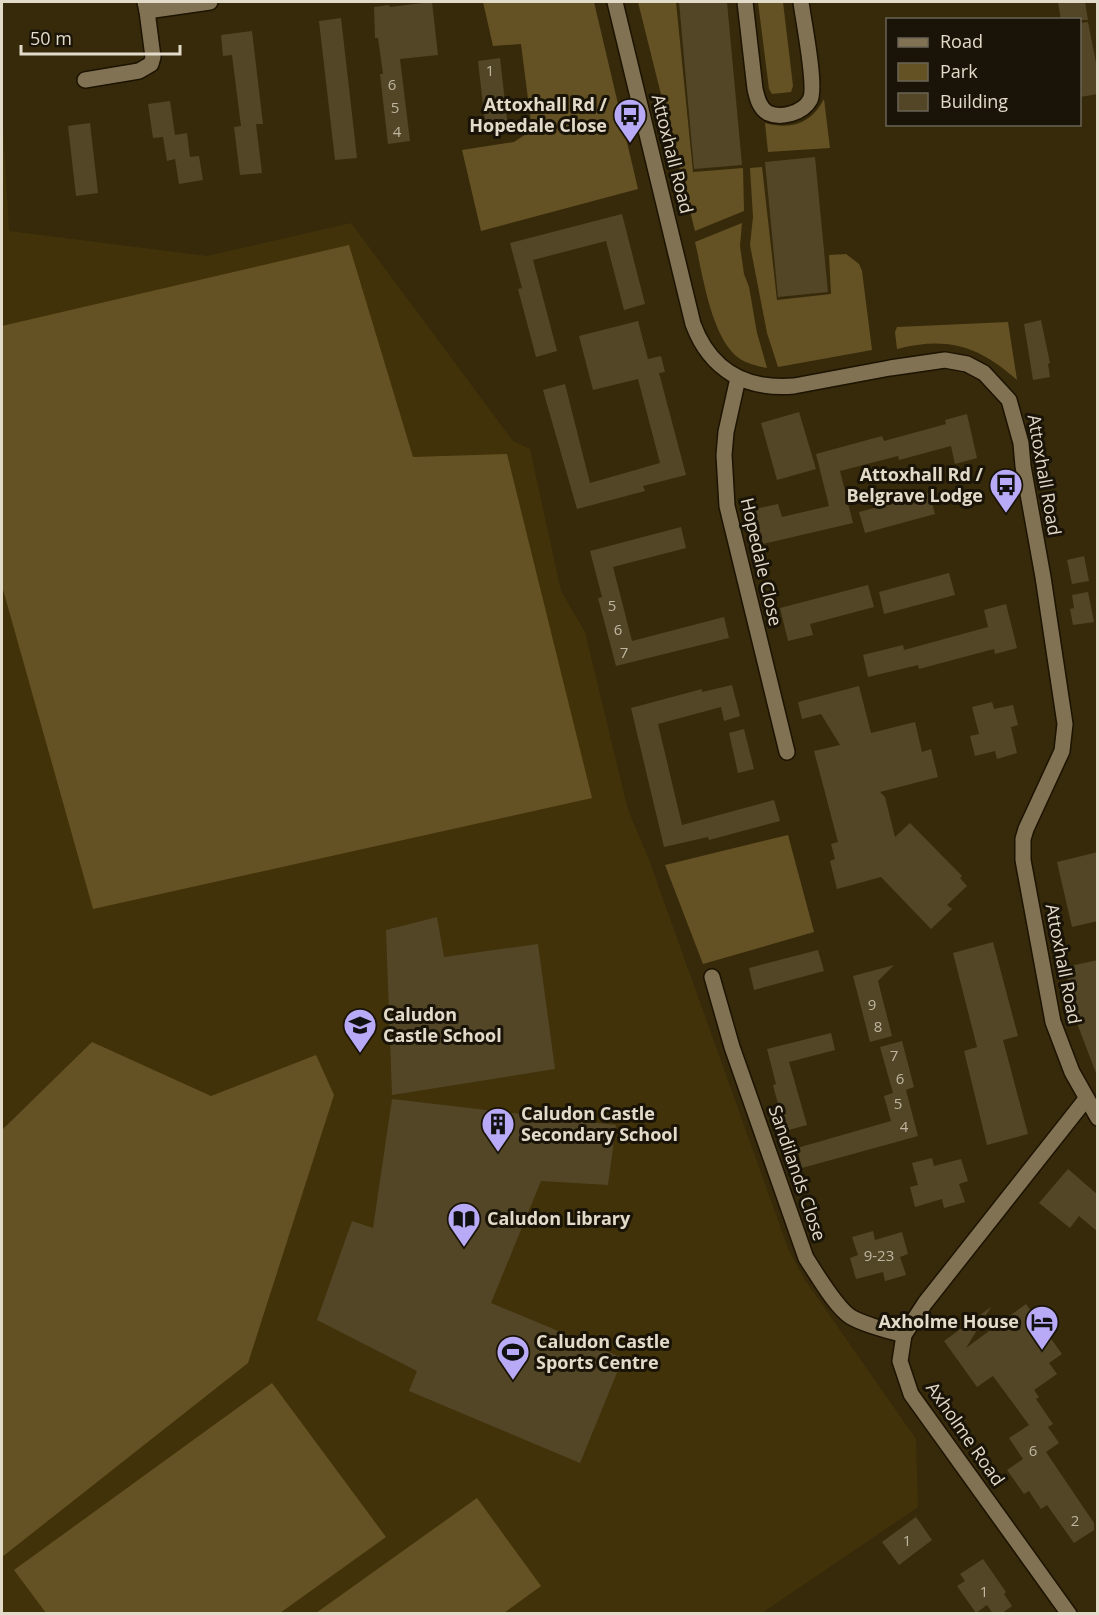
<svg xmlns="http://www.w3.org/2000/svg" width="1099" height="1615" viewBox="0 0 1099 1615" font-family="'Open Sans',sans-serif">
  <style>
    .built { fill: #423209 }
    .green { fill: #655224 }
    .building { fill: #534627 }
    .lines { fill: none; stroke-linecap: round; stroke-linejoin: round }
    .minor-casing { stroke: #1c1300; stroke-width: 18 }
    .minor { stroke: #807252; stroke-width: 15 }
    .labels { text-anchor: middle; stroke-width: 6; stroke-linejoin: round; paint-order: stroke }
    .number-label { font-size: 15px; fill: #bfb6a1 }
    .poi-label { font-size: 18px; font-weight: bold; fill: #e3dbca; stroke: #191407; text-anchor: start }
    .street-label { font-size: 18px; fill: #e3dbca; stroke: #191407 }
  </style>
  <rect width="100%" height="100%" fill="#362a0b"/>
  <!-- built -->
  <polygon class="built" points="2,109 9,231 207,256 351,223 513,441 530,449 561,591 585,632 628,810 648,857 789,1251 805,1280 916,1439 918,1507 762,1613 2,1613"/>
  <!-- green -->
  <g class="green">
    <polygon points="483,2 594,2 638,189 481,231 462,150 514,142 532,130 521,44 493,46"/>
    <polygon points="638,2 676,2 693,172 743,168 744,211 695,231"/>
    <polygon points="758,2 783,2 793,86 791,92 772,94 769,89"/>
    <path d="M824,99l6,49 -62,4 -3,-29c26,7 46,1 59,-24z"/>
    <polygon points="762,167 777,300 831,294 829,255 846,254 859,264 862,271 872,350 778,367 767,333 750,245 753,217 750,168"/>
    <path d="M742,223l-2,23 4,28 5,13 8,46 10,35c-9,-2 -19,-4 -27,-9 -29,-20 -37,-84 -45,-117z"/>
    <polygon points="349,245 413,457 507,454 592,798 93,909 2,586 2,326"/>
    <path d="M1008,322l9,58c-38,-34 -70,-44 -120,-31l-2,-17 2,-5z"/>
    <polygon points="788,835 814,932 703,964 665,865"/>
    <polygon points="92,1042 211,1096 316,1055 334,1095 248,1363 2,1557 2,1130"/>
    <polygon points="272,1383 386,1537 280,1613 46,1613 14,1570"/>
    <polygon points="477,1498 541,1586 504,1613 316,1613"/>
  </g>
  <!-- building -->
  <g class="building">
    <polygon points="432,2 438,55 400,59 410,141 388,144 380,74 383,74 378,38 375,38 374,7 389,5 390,7"/>
    <polygon points="679,2 727,2 742,165 694,169"/>
    <polygon points="1058,2 1085,2 1088,20 1061,20"/>
    <polygon points="341,18 357,158 335,160 319,21"/>
    <polygon points="1088,22 1098,73 1098,94 1080,97 1080,23"/>
    <polygon points="252,31 263,124 256,124 262,173 240,175 234,127 241,126 232,55 223,56 221,35"/>
    <polygon points="500,58 508,128 486,131 478,61"/>
    <polygon points="170,101 175,135 187,133 190,157 199,156 203,180 179,184 175,159 167,161 163,137 153,138 148,104"/>
    <polygon points="90,123 98,193 76,196 68,126"/>
    <polygon points="815,157 828,292 778,297 765,162"/>
    <polygon points="622,214 645,304 624,310 606,241 533,260 557,351 536,357 518,289 522,288 510,243"/>
    <polygon points="1041,320 1050,363 1048,364 1050,377 1033,380 1024,324"/>
    <polygon points="638,321 648,359 661,356 665,372 659,373 686,475 643,486 645,491 577,509 543,390 565,384 590,483 660,463 638,379 593,390 579,336"/>
    <polygon points="799,412 816,469 777,480 761,423"/>
    <polygon points="967,414 977,458 955,464 951,446 899,460 898,456 840,471 853,523 763,544 755,509 778,504 782,517 829,506 816,454 882,436 884,441 946,424 945,420"/>
    <polygon points="929,493 935,514 865,533 859,512"/>
    <polygon points="681,527 686,548 613,567 632,641 724,617 729,638 616,666 598,598 602,597 590,551"/>
    <polygon points="1084,556 1089,581 1072,584 1067,560"/>
    <polygon points="949,573 955,595 884,614 879,592"/>
    <polygon points="868,585 874,607 810,624 813,635 788,641 780,608"/>
    <polygon points="1088,592 1094,622 1073,625 1070,609 1074,608 1072,595"/>
    <polygon points="1006,604 1017,648 995,654 994,649 919,669 918,665 868,677 863,655 903,645 904,650 988,627 984,610"/>
    <polygon points="732,685 740,716 724,721 721,707 658,724 682,825 774,800 780,821 709,840 708,837 664,847 631,708 702,689 702,692"/>
    <polygon points="859,686 871,733 915,722 922,752 931,749 938,777 880,792 885,797 895,837 910,823 962,876 960,878 967,886 947,905 952,909 931,929 881,877 837,889 830,861 835,859 831,844 838,842 814,751 840,745 821,714 802,719 798,702"/>
    <polygon points="992,702 994,709 1013,705 1018,725 1011,727 1017,753 997,759 995,751 975,756 970,736 979,734 972,707"/>
    <polygon points="744,729 754,769 738,773 729,733"/>
    <polygon points="1098,852 1098,921 1072,927 1057,862"/>
    <polygon points="437,917 444,957 538,944 555,1069 392,1095 386,930"/>
    <polygon points="993,942 1018,1036 1003,1040 1028,1134 987,1145 964,1051 977,1047 953,953"/>
    <polygon points="818,950 824,971 754,990 749,968"/>
    <polygon points="1098,960 1098,1073 1096,1073 1075,1018 1065,967"/>
    <polygon points="894,965 878,981 892,1036 870,1042 853,976"/>
    <polygon points="831,1033 835,1050 789,1062 807,1125 785,1131 773,1085 776,1084 767,1049"/>
    <polygon points="902,1041 914,1087 906,1090 918,1136 802,1168 797,1148 891,1121 884,1096 893,1093 880,1047"/>
    <polygon points="392,1099 616,1125 608,1185 541,1181 491,1303 623,1358 580,1463 409,1391 417,1371 317,1320 352,1221 373,1228"/>
    <polygon points="932,1158 934,1166 961,1159 968,1181 959,1184 965,1202 944,1208 942,1199 915,1207 910,1187 918,1185 912,1163"/>
    <polygon points="1068,1169 1098,1195 1098,1232 1079,1216 1070,1228 1039,1203"/>
    <polygon points="873,1231 875,1240 902,1232 908,1254 900,1257 906,1275 885,1281 883,1272 856,1279 850,1258 858,1255 852,1237"/>
    <polygon points="1026,1304 1062,1354 1049,1363 1057,1374 1034,1390 1039,1397 1036,1399 1053,1424 1048,1427 1059,1443 1046,1452 1094,1523 1094,1530 1074,1543 1047,1505 1041,1509 1029,1491 1024,1494 1007,1470 1023,1459 1009,1438 1029,1425 993,1376 977,1387 944,1341 991,1307 966,1348"/>
    <polygon points="916,1517 932,1540 899,1565 882,1542"/>
    <polygon points="983,1559 1006,1592 1004,1594 1012,1606 1001,1614 993,1614 987,1605 976,1613 957,1586 965,1581 960,1574"/>
  </g>
  <g class="lines">
    <!-- minor casing -->
    <g class="minor-casing">
      <g id="minor">
        <polyline points="145,2 147,11 210,2"/>
        <path d="M615,2l78,322c17,46 53,66 101,62l96,-18 55,-8 22,4 17,9 25,27 12,43 2,23 20,111 22,147 -3,27 -36,78 -3,10v21l30,162 19,50 26,46"/>
        <path d="M745,2l10,87c2,8 4,19 13,24 13,6 35,0 42,-13 7,-13 -7,-81 -9,-98"/>
        <polyline points="85,80 139,71 151,64 153,57 147,11"/>
        <polyline points="738,378 726,432 724,455 727,506 787,752"/>
        <path d="M712,977l20,70 74,211c10,15 30,50 45,59 16,9 35,13 53,18"/>
        <polyline points="1069,1614 911,1394 900,1361 904,1335 925,1303 1086,1099"/>
      </g>
    </g>
    <!-- minor -->
    <use href="#minor" class="minor"/>
  </g>
  <!-- icons -->
  <defs>
    <g id="bus-pin" transform="scale(1.725)"><path d="M0 17L-7.5 6A9.5 9.5 0 1 1 7.5 6Z" fill="#b9aaf7" stroke="#191407"/><path d="M-5-6H5V4H4V6H2V4H-2V6H-4V4H-5ZM-3.5-4V0h7V-4ZM-3.5 1.2v1.5H-2V1.2ZM2 1.2v1.5H3.5V1.2Z" fill="#111"/></g>
    <g id="school-pin" transform="scale(1.725)"><path d="M0 17L-7.5 6A9.5 9.5 0 1 1 7.5 6Z" fill="#b9aaf7" stroke="#191407"/><path d="M0-5L7-2L0 1L-7-2ZM-4 1L0 2.5L4 1V4Q0 6-4 4Z" fill="#111"/></g>
    <g id="building-pin" transform="scale(1.725)"><path d="M0 17L-7.5 6A9.5 9.5 0 1 1 7.5 6Z" fill="#b9aaf7" stroke="#191407"/><path d="M-4-6H4V6H1V3H-1V6H-4ZM-2.5-4.3h1.7v1.8h-1.7ZM.8-4.3h1.7v1.8H.8ZM-2.5-1h1.7V.8h-1.7ZM.8-1h1.7V.8H.8Z" fill="#111"/></g>
    <g id="library-pin" transform="scale(1.725)"><path d="M0 17L-7.5 6A9.5 9.5 0 1 1 7.5 6Z" fill="#b9aaf7" stroke="#191407"/><path d="M-6-4Q-3-5.5-.7-3.5V5Q-3 3-6 4ZM6-4Q3-5.5 .7-3.5V5Q3 3 6 4Z" fill="#111"/></g>
    <g id="hotel-pin" transform="scale(1.725)"><path d="M0 17L-7.5 6A9.5 9.5 0 1 1 7.5 6Z" fill="#b9aaf7" stroke="#191407"/><path d="M-6-4.5h1.5V1H6V5H4.5V3h-9V5H-6ZM-4 0a1.8 1.8 0 1 1 3.6 0ZM.5 0V-2.5h3Q6-2.5 6 0Z" fill="#111"/></g>
    <g id="stadium-pin" transform="scale(1.725)"><path d="M0 17L-7.5 6A9.5 9.5 0 1 1 7.5 6Z" fill="#b9aaf7" stroke="#191407"/><path d="M0-5a6.5 5 0 1 0 0 10a6.5 5 0 1 0 0-10ZM-3.5-1.8h7v3.6h-7Z" fill="#111"/></g>
  </defs>
  <g fill-rule="evenodd">
    <use href="#bus-pin" x="630" y="115"/>
    <use href="#bus-pin" x="1006" y="485"/>
    <use href="#school-pin" x="360" y="1025"/>
    <use href="#building-pin" x="498" y="1124"/>
    <use href="#library-pin" x="464" y="1219"/>
    <use href="#hotel-pin" x="1042" y="1322"/>
    <use href="#stadium-pin" x="513" y="1352"/>
  </g>
  <g class="labels">
    <!-- number labels -->
    <g class="number-label">
      <text x="490" y="76">1</text>
      <text x="392" y="90">6</text>
      <text x="395" y="113">5</text>
      <text x="397" y="137">4</text>
      <text x="612" y="611">5</text>
      <text x="618" y="635">6</text>
      <text x="624" y="658">7</text>
      <text x="872" y="1010">9</text>
      <text x="878" y="1032">8</text>
      <text x="894" y="1061">7</text>
      <text x="900" y="1084">6</text>
      <text x="898" y="1109">5</text>
      <text x="904" y="1132">4</text>
      <text x="879" y="1261">9-23</text>
      <text x="1033" y="1456">6</text>
      <text x="1075" y="1526">2</text>
      <text x="907" y="1546">1</text>
      <text x="984" y="1597">1</text>
    </g>
    <!-- poi labels -->
    <g class="poi-label">
      <text x="607" y="111" text-anchor="end">Attoxhall Rd /<tspan x="607" dy="21">Hopedale Close</tspan></text>
      <text x="983" y="481" text-anchor="end">Attoxhall Rd /<tspan x="983" dy="21">Belgrave Lodge</tspan></text>
      <text x="383" y="1021">Caludon<tspan x="383" dy="21">Castle School</tspan></text>
      <text x="521" y="1120">Caludon Castle<tspan x="521" dy="21">Secondary School</tspan></text>
      <text x="487" y="1225">Caludon Library</text>
      <text x="1019" y="1328" text-anchor="end">Axholme House</text>
      <text x="536" y="1348">Caludon Castle<tspan x="536" dy="21">Sports Centre</tspan></text>
    </g>
    <!-- street labels -->
    <g class="street-label">
      <text transform="translate(672 154) rotate(76)" y="6">Attoxhall Road</text>
      <text transform="translate(1044 475) rotate(80)" y="6">Attoxhall Road</text>
      <text transform="translate(761 562) rotate(77)" y="6">Hopedale Close</text>
      <text transform="translate(1063 964) rotate(79)" y="6">Attoxhall Road</text>
      <text transform="translate(797 1173) rotate(71)" y="6">Sandilands Close</text>
      <text transform="translate(965 1434) rotate(55)" y="6">Axholme Road</text>
    </g>
  </g>
  <!-- border -->
  <rect width="1099" height="1615" fill="none" stroke="#e3dbca" stroke-width="6"/>
  <!-- legend -->
  <rect x="886" y="18" width="195" height="108" fill="#191407" stroke="#6a6455" stroke-width="1.5"/>
  <rect x="898" y="38" width="30" height="9" fill="#807252" stroke="#6a6455" stroke-width="1.5"/>
  <text x="940" y="48" font-size="18" fill="#e3dbca">Road</text>
  <rect x="898" y="63" width="30" height="18" fill="#655224" stroke="#6a6455" stroke-width="1.5"/>
  <text x="940" y="78" font-size="18" fill="#e3dbca">Park</text>
  <rect x="898" y="93" width="30" height="18" fill="#534627" stroke="#6a6455" stroke-width="1.5"/>
  <text x="940" y="108" font-size="18" fill="#e3dbca">Building</text>
  <!-- scale -->
  <path d="M21 45v9h159v-9" fill="none" stroke="#e3dbca" stroke-width="3"/>
  <text x="30" y="45" font-size="18" fill="#e3dbca" stroke="#191407" stroke-width="4.5" paint-order="stroke">50 m</text>
</svg>
